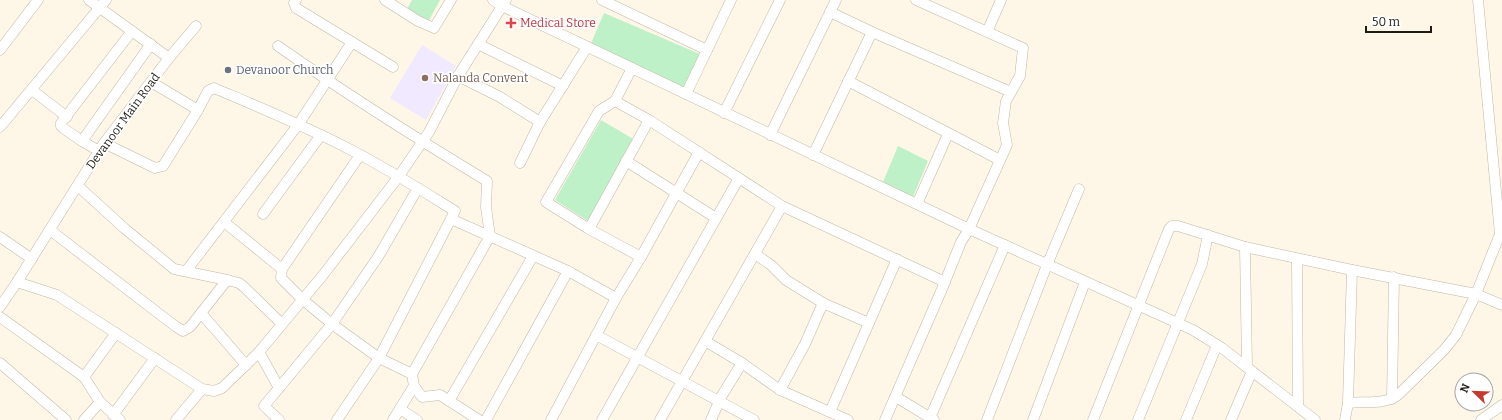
<svg xmlns="http://www.w3.org/2000/svg" width="1502" height="420" viewBox="0 0 1502 420" font-family="Bitter,serif">
  <style>
    .education { fill: #f1e9ff }
    .green { fill: #bef1c7 }
    .lines { fill: none; stroke-linecap: round; stroke-linejoin: round }
    .minor-casing { stroke: #c1b7a5; stroke-width: 11 }
    .minor { stroke: #fff; stroke-width: 10 }
    .health-dot { fill: #e0444e; stroke: #fff; stroke-width: 1.5 }
    .worship-dot { fill: #6b7280; stroke: #fff; stroke-width: 1.5 }
    .education-dot { fill: #8d6e63; stroke: #fff; stroke-width: 1.5 }
    .labels { text-anchor: middle; stroke-width: 3.5; stroke-linejoin: round; paint-order: stroke }
    .health-label { font-size: 12px; fill: #be3a42; stroke: #fff; text-anchor: start }
    .worship-label { font-size: 12px; fill: #5b616d; stroke: #fff; text-anchor: start }
    .education-label { font-size: 12px; fill: #785e54; stroke: #fff; text-anchor: start }
    .street-label { font-size: 12px; fill: #1f1c15; stroke: #fff }
  </style>
  <rect width="100%" height="100%" fill="#fef7e7"/>
  <!-- education -->
  <polygon class="education" points="422,45 456,66 426,120 390,98"/>
  <!-- green -->
  <g class="green">
    <polygon points="412,0 440,0 428,22 407,9"/>
    <polygon points="604,13 702,55 686,90 589,48"/>
    <polygon points="601,120 635,140 588,221 555,200"/>
    <polygon points="898,146 928,161 913,197 883,182"/>
  </g>
  <g class="lines">
    <!-- minor casing -->
    <g class="minor-casing">
      <g id="minor">
        <polyline points="89,0 169,58"/>
        <polyline points="296,0 294,3 296,8 393,67"/>
        <polyline points="385,0 418,21 434,28 451,0"/>
        <polyline points="493,0 502,6 969,229 1007,145 1003,123 1006,101 1020,76 1023,48 916,0"/>
        <polyline points="602,0 707,50"/>
        <polyline points="830,12 872,32 1011,92"/>
        <polyline points="987,32 1001,0"/>
        <polyline points="478,44 563,86"/>
        <path d="M278,46c68,48 138,92 209,135l-1,26 4,29 -78,138 2,12 8,11 18,-2 39,25"/>
        <polyline points="0,50 38,0"/>
        <polyline points="458,76 500,97 540,122"/>
        <polyline points="848,81 1000,160"/>
        <polyline points="151,82 198,110"/>
        <polyline points="32,90 67,117"/>
        <polyline points="686,94 731,0"/>
        <polyline points="615,101 649,120 782,206 945,282"/>
        <polyline points="724,113 780,0"/>
        <polyline points="0,127 106,0"/>
        <polyline points="770,135 836,0"/>
        <polyline points="82,141 63,128 61,126 61,123 132,31"/>
        <path d="M104,143l51,25 8,-2 35,-56 10,-19 6,-3c47,20 94,39 139,63 35,18 68,39 102,60l-76,147 -42,62"/>
        <polyline points="99,151 82,141 151,44"/>
        <polyline points="813,155 872,32"/>
        <polyline points="626,161 716,218"/>
        <polyline points="520,163 540,122 587,47"/>
        <polyline points="917,204 948,134"/>
        <polyline points="263,214 321,135"/>
        <polyline points="451,219 568,271"/>
        <polyline points="224,222 282,269"/>
        <polyline points="589,229 649,120"/>
        <polyline points="50,230 175,326 183,331 190,327 227,280 174,269 124,228 78,186"/>
        <polyline points="0,237 32,259"/>
        <polyline points="1245,247 1247,367"/>
        <polyline points="755,254 771,265 786,280 823,303 869,323"/>
        <polyline points="641,257 699,152"/>
        <polyline points="1297,259 1298,406"/>
        <polyline points="186,271 298,125 352,42"/>
        <polyline points="227,280 239,283 243,286 282,324"/>
        <polyline points="17,282 57,295 202,389 214,391 222,388 246,365"/>
        <polyline points="0,307 17,282 104,143 169,58 196,26"/>
        <polyline points="201,313 246,365 259,352 323,275 399,176 429,132 458,76 506,0"/>
        <polyline points="0,317 84,377 100,402 120,420"/>
        <polyline points="596,335 754,420"/>
        <polyline points="705,341 742,363 780,390 848,420"/>
        <polyline points="259,352 279,388"/>
        <polyline points="0,363 66,420"/>
        <polyline points="412,374 379,358 332,324 378,257 418,188"/>
        <polyline points="84,377 116,333"/>
        <polyline points="780,390 805,344 823,303"/>
        <polyline points="896,397 934,420"/>
        <polyline points="1392,399 1394,277"/>
        <polyline points="449,401 533,256"/>
        <polyline points="1348,403 1352,270"/>
        <polyline points="400,409 417,420"/>
        <polyline points="830,412 897,259"/>
        <polyline points="113,415 155,358"/>
        <polyline points="930,418 1005,245"/>
        <polyline points="84,420 100,402"/>
        <polyline points="176,420 202,389"/>
        <polyline points="279,420 264,406 332,324 302,299 281,278 282,269 360,155"/>
        <polyline points="393,420 414,386"/>
        <polyline points="486,420 568,271 616,298"/>
        <polyline points="551,420 616,298 641,257 589,229 546,202 599,111 615,101 632,68"/>
        <polyline points="602,420 739,178"/>
        <polyline points="660,420 782,206"/>
        <polyline points="711,420 721,397 742,363"/>
        <polyline points="885,420 942,289 961,242 969,229 1193,330 1222,348 1315,420"/>
        <polyline points="987,420 1047,265 1079,189"/>
        <polyline points="1033,420 1085,282"/>
        <polyline points="1093,420 1169,229 1172,226 1178,226 1245,247 1352,270 1476,294 1502,305"/>
        <polyline points="1138,420 1202,264 1208,235"/>
        <polyline points="1186,420 1217,345"/>
        <polyline points="1231,420 1252,371"/>
        <path d="M1345,420l3,-17c17,-2 36,2 50,-8l46,-45 12,-15 20,-41 24,-60 -22,-234"/>
        <polyline points="1481,420 1502,405"/>
      </g>
    </g>
    <!-- minor -->
    <use href="#minor" class="minor"/>
  </g>
  <!-- markers -->
  <path class="health-dot" d="M509 17h4v4h4v4h-4v4h-4v-4h-4v-4h4z"/>
  <circle class="worship-dot" cx="228" cy="70" r="4"/>
  <circle class="education-dot" cx="425" cy="78" r="4"/>
  <g class="labels">
    <!-- health labels -->
    <g class="health-label">
      <text x="520" y="27">Medical Store</text>
    </g>
    <!-- worship labels -->
    <g class="worship-label">
      <text x="236" y="74">Devanoor Church</text>
    </g>
    <!-- education labels -->
    <g class="education-label">
      <text x="433" y="82">Nalanda Convent</text>
    </g>
    <!-- street labels -->
    <g class="street-label">
      <text transform="translate(123 121) rotate(-54)" y="4">Devanoor Main Road</text>
    </g>
  </g>
  <!-- north arrow -->
  <g transform="translate(1474 392) rotate(293)"><circle r="19" fill="#ffffff" stroke="#a5a4a1"/>
  <path d="M0-3L7 15L0 10L-7 15Z" fill="#c6392f"/>
  <text y="-6" font-size="11" font-weight="bold" text-anchor="middle" fill="#1f1c15">N</text>
  </g>
  <!-- scale -->
  <path d="M1366 26v6h65v-6" fill="none" stroke="#1f1c15" stroke-width="2"/>
  <text x="1372" y="26" font-size="12" fill="#1f1c15" stroke="#ffffff" stroke-width="3" paint-order="stroke">50 m</text>
</svg>
